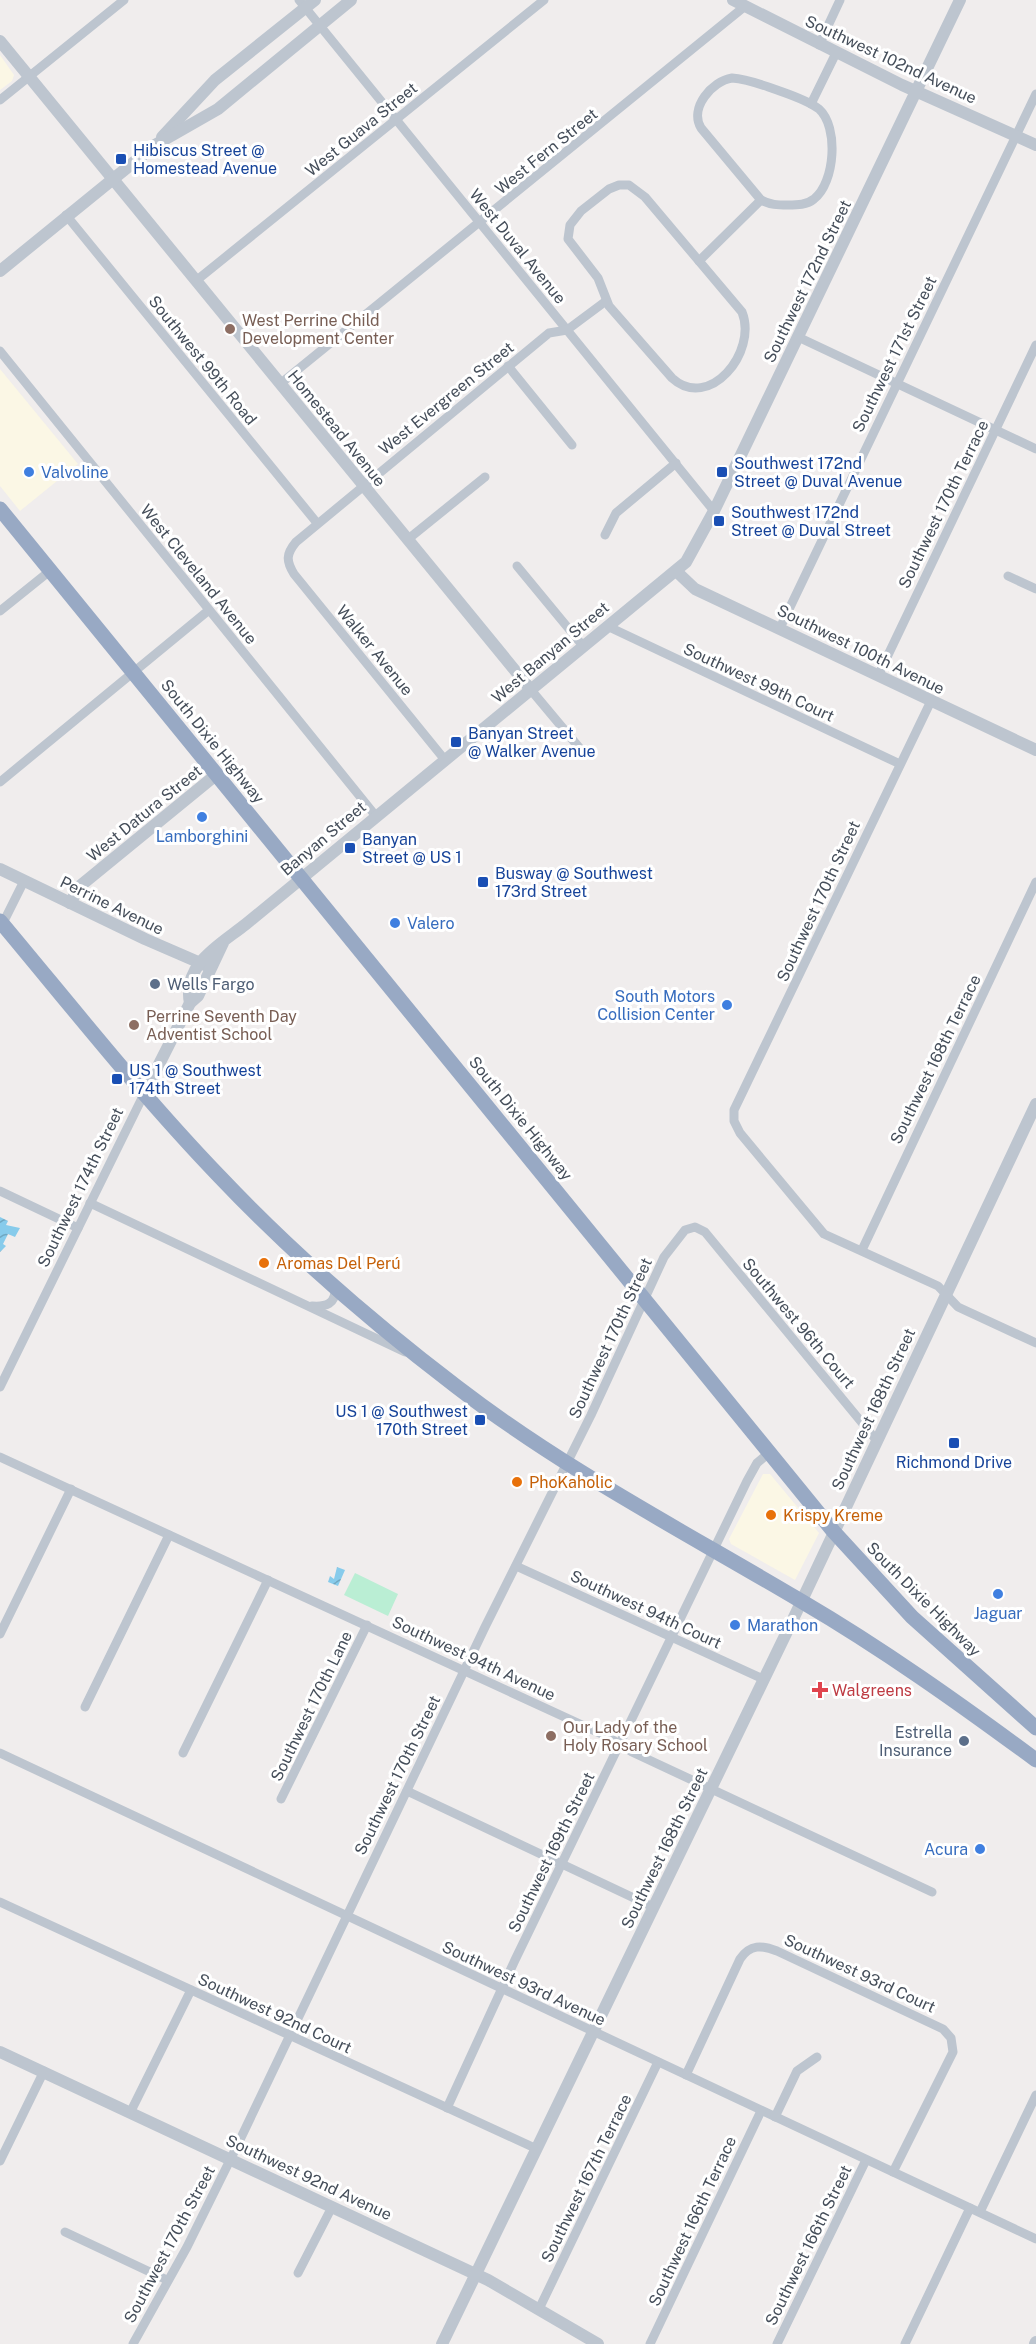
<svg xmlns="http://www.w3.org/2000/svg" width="1036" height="2344" viewBox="0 0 1036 2344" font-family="'Public Sans',sans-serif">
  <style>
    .commercial { fill: #fbf7e5 }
    .park { fill: #baeed4 }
    .water { fill: url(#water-waves) }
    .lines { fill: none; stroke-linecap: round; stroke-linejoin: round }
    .minor { stroke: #bdc5cf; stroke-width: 9 }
    .tertiary { stroke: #bdc5cf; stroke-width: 12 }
    .trunk { stroke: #98a9c4; stroke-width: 15 }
    .transit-dot { fill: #1a4fb4; stroke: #fff; stroke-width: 2 }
    .education-dot { fill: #8d6e63; stroke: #fff; stroke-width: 2 }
    .shop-dot { fill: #3f7fe0; stroke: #fff; stroke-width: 2 }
    .service-dot { fill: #5c6f8a; stroke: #fff; stroke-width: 2 }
    .food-dot { fill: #e8710a; stroke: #fff; stroke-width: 2 }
    .health-dot { fill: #e0444e; stroke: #fff; stroke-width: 2 }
    .labels { text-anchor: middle; stroke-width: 6; stroke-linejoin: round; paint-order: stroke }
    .street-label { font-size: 16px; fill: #454e5a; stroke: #fff }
    .transit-label { font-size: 16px; fill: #164399; stroke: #fff; text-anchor: start }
    .education-label { font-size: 16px; fill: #785e54; stroke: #fff; text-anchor: start }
    .shop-label { font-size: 16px; fill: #366cbe; stroke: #fff; text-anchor: start }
    .service-label { font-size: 16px; fill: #4e5e75; stroke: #fff; text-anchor: start }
    .food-label { font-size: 16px; fill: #c56008; stroke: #fff; text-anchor: start }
    .health-label { font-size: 16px; fill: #be3a42; stroke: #fff; text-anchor: start }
  </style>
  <defs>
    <pattern id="water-waves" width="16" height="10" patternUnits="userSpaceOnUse" patternTransform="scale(1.5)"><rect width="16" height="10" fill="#87cbeb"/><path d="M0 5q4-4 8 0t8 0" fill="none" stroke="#70a7c1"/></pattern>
  </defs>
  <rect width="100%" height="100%" fill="#f0eded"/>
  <!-- commercial -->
  <g class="commercial">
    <polygon points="0,55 14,75 12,81 0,90"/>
    <polygon points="0,369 78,464 20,511 0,486"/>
    <polygon points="763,1474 770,1474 819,1533 795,1580 731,1544 729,1539"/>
  </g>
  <!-- park -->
  <polygon class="park" points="355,1573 398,1594 388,1616 344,1595"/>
  <!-- water -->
  <g class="water">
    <polygon points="0,1217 8,1221 6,1225 20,1228 15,1237 8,1234 3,1244 6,1246 0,1252"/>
    <polygon points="337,1567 345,1570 338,1586 328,1582 330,1576 334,1579"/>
  </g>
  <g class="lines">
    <!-- minor -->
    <g class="minor">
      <polyline points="299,0 714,511"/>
      <polyline points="819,45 840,0"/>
      <path d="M732,78c16,1 30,7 45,12 14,5 30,10 42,19 20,18 16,74 -5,90 -7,6 -17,6 -26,6 -10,0 -18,0 -27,-5l-60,-72c-12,-20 11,-47 31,-50z"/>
      <polyline points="0,100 124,0"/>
      <polyline points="811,104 836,53"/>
      <path d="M619,185h10l16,12 97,115c16,40 -33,100 -70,66l-63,-72 -11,-28 -30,-39 2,-14 11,-14 28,-22z"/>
      <polyline points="66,215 317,523"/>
      <polyline points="699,261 761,200"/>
      <polyline points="197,280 544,0"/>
      <polyline points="798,337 1036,449"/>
      <polyline points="0,351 375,815"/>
      <polyline points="508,366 572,445"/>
      <polyline points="280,384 744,7"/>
      <polyline points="605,535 616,513 676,463"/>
      <polyline points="407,540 485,477"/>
      <polyline points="517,566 583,646"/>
      <polyline points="1008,576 1036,589"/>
      <polyline points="0,611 51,570"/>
      <polyline points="607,626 900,764"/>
      <polyline points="780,628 1036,94"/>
      <polyline points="878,676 1036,345"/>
      <polyline points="531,690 582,751"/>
      <polyline points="931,701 734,1110 734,1121 740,1133 824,1234 938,1286 958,1307 1036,1343"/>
      <path d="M445,760l-151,-186c-8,-13 -8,-20 2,-32l253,-209 18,-3 39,-29"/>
      <polyline points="0,782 209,610"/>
      <polyline points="1,927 24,881"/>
      <polyline points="0,1191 78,1228"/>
      <polyline points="90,1203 405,1352"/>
      <polyline points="862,1250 1036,882"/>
      <path d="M312,1306c14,1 24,-2 23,-18"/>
      <polyline points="0,1387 144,1094"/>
      <polyline points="0,1457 608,1737 632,1752 932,1892"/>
      <polyline points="516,1566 763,1679"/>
      <polyline points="0,1634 71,1489"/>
      <polyline points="85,1707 169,1535"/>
      <polyline points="0,1753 1036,2239"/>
      <polyline points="183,1753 268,1580"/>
      <polyline points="407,1791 653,1907"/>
      <polyline points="281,1799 367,1625"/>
      <polyline points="0,1902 537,2149"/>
      <path d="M686,2075l54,-116c10,-15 22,-14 37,-8l166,78 8,9 2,14 -60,120"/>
      <polyline points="447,2108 515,1960 747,1481 757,1463 770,1452"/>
      <polyline points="131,2111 191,1990"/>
      <polyline points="775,2117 797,2071 817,2057"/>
      <polyline points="0,2161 44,2071"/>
      <polyline points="980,2212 1036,2095"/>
      <polyline points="65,2232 167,2280"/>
      <polyline points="298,2273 332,2207"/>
      <polyline points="540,2307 658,2062"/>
      <polyline points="133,2344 187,2247 237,2146 485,1627 591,1415 664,1257 685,1230 695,1227 705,1232 877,1441"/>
      <polyline points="650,2344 761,2111"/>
      <polyline points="777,2344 866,2160"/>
      <polyline points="905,2344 970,2208"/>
    </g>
    <!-- tertiary -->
    <g class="tertiary">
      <polyline points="733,0 902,85 1036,145"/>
      <polyline points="0,41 531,690"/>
      <polyline points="162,137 215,80 315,0"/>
      <polyline points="0,271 155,145 218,109 351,0"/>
      <polyline points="676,571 695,589 1036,750"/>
      <polyline points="0,869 145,939 205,965"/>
      <polyline points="70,903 80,886 217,774"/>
      <path d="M223,943l-25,53 -8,7c-8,-39 31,-59 56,-79l440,-362 28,-51 246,-511"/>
      <polyline points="144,1094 190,1003"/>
      <polyline points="0,2052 488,2280 598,2344"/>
      <polyline points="442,2344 796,1613 1036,1104"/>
      <polyline points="1035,2344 1036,2342"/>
    </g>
    <!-- trunk -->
    <g class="trunk">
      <polyline points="0,509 834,1532 912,1617 1036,1728"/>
      <path d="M0,921c72,86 142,175 220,256 73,77 153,146 237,210 108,83 228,145 344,214 82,48 159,103 235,159"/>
    </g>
  </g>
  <!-- markers -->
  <g class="transit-dot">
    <rect x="115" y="153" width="12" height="12" rx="3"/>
    <rect x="716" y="466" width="12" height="12" rx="3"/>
    <rect x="713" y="515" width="12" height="12" rx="3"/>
    <rect x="450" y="736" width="12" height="12" rx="3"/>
    <rect x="344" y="842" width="12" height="12" rx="3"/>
    <rect x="477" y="876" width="12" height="12" rx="3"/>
    <rect x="111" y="1073" width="12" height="12" rx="3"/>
    <rect x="474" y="1414" width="12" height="12" rx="3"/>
    <rect x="948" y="1437" width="12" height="12" rx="3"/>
  </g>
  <g class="education-dot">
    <circle cx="230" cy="329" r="6"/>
    <circle cx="134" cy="1025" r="6"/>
    <circle cx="551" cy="1736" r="6"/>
  </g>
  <g class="shop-dot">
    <circle cx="29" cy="472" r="6"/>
    <circle cx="202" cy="817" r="6"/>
    <circle cx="395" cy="923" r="6"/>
    <circle cx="727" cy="1005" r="6"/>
    <circle cx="998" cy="1594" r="6"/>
    <circle cx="735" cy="1625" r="6"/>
    <circle cx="980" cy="1849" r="6"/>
  </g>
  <g class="service-dot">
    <circle cx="155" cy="984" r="6"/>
    <circle cx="964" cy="1741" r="6"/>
  </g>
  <g class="food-dot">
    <circle cx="264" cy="1263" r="6"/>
    <circle cx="517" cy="1482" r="6"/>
    <circle cx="771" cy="1515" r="6"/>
  </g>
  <path class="health-dot" d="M817 1681h6v6h6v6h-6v6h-6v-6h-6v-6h6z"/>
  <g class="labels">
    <!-- street labels -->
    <g class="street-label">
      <text transform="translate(891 59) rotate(25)" y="6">Southwest 102nd Avenue</text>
      <text transform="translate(361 129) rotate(-39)" y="6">West Guava Street</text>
      <text transform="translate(546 151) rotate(-39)" y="6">West Fern Street</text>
      <text transform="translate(518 246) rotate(51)" y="6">West Duval Avenue</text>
      <text transform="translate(807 281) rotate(-64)" y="6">Southwest 172nd Street</text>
      <text transform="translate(894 354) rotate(-64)" y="6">Southwest 171st Street</text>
      <text transform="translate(203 360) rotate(51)" y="6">Southwest 99th Road</text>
      <text transform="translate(446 398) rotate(-39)" y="6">West Evergreen Street</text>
      <text transform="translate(337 428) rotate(51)" y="6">Homestead Avenue</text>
      <text transform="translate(943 504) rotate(-64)" y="6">Southwest 170th Terrace</text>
      <text transform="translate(199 574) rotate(51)" y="6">West Cleveland Avenue</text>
      <text transform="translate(861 649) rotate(26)" y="6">Southwest 100th Avenue</text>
      <text transform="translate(375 650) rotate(51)" y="6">Walker Avenue</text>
      <text transform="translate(550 652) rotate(-40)" y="6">West Banyan Street</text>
      <text transform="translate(759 682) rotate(25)" y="6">Southwest 99th Court</text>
      <text transform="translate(213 741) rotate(51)" y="6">South Dixie Highway</text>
      <text transform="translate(144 813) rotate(-39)" y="6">West Datura Street</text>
      <text transform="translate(323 838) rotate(-40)" y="6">Banyan Street</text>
      <text transform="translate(818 901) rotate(-65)" y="6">Southwest 170th Street</text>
      <text transform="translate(112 905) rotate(26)" y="6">Perrine Avenue</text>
      <text transform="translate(935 1059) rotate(-64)" y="6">Southwest 168th Terrace</text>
      <text transform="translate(521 1118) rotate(51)" y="6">South Dixie Highway</text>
      <text transform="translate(80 1187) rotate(-64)" y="6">Southwest 174th Street</text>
      <text transform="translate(799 1323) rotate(50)" y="6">Southwest 96th Court</text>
      <text transform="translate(610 1338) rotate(-65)" y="6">Southwest 170th Street</text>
      <text transform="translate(873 1409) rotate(-65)" y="6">Southwest 168th Street</text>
      <text transform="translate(924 1599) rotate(45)" y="6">South Dixie Highway</text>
      <text transform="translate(646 1609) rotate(25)" y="6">Southwest 94th Court</text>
      <text transform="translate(474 1658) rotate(25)" y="6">Southwest 94th Avenue</text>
      <text transform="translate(311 1706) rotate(-64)" y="6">Southwest 170th Lane</text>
      <text transform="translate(397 1775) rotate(-64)" y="6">Southwest 170th Street</text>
      <text transform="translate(664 1848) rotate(-64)" y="6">Southwest 168th Street</text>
      <text transform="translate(551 1852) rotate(-64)" y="6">Southwest 169th Street</text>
      <text transform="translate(860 1973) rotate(25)" y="6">Southwest 93rd Court</text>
      <text transform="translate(524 1983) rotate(25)" y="6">Southwest 93rd Avenue</text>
      <text transform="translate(275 2013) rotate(25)" y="6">Southwest 92nd Court</text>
      <text transform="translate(309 2177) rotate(25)" y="6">Southwest 92nd Avenue</text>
      <text transform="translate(586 2178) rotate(-64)" y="6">Southwest 167th Terrace</text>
      <text transform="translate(692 2221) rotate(-65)" y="6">Southwest 166th Terrace</text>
      <text transform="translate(169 2244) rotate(-62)" y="6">Southwest 170th Street</text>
      <text transform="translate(808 2245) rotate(-64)" y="6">Southwest 166th Street</text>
    </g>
    <!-- transit labels -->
    <g class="transit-label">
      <text x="133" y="156">Hibiscus Street @<tspan x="133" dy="18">Homestead Avenue</tspan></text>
      <text x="734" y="469">Southwest 172nd<tspan x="734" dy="18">Street @ Duval Avenue</tspan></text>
      <text x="731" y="518">Southwest 172nd<tspan x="731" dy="18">Street @ Duval Street</tspan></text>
      <text x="468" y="739">Banyan Street<tspan x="468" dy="18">@ Walker Avenue</tspan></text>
      <text x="362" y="845">Banyan<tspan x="362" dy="18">Street @ US 1</tspan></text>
      <text x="495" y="879">Busway @ Southwest<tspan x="495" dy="18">173rd Street</tspan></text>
      <text x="129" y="1076">US 1 @ Southwest<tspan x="129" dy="18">174th Street</tspan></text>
      <text x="468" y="1417" text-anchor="end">US 1 @ Southwest<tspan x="468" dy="18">170th Street</tspan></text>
      <text x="954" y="1468" text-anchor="middle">Richmond Drive</text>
    </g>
    <!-- education labels -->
    <g class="education-label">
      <text x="242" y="326">West Perrine Child<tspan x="242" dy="18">Development Center</tspan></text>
      <text x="146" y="1022">Perrine Seventh Day<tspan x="146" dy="18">Adventist School</tspan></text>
      <text x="563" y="1733">Our Lady of the<tspan x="563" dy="18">Holy Rosary School</tspan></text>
    </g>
    <!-- shop labels -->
    <g class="shop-label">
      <text x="41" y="478">Valvoline</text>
      <text x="202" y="842" text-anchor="middle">Lamborghini</text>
      <text x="407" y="929">Valero</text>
      <text x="715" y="1002" text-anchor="end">South Motors<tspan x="715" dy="18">Collision Center</tspan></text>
      <text x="998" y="1619" text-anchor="middle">Jaguar</text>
      <text x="747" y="1631">Marathon</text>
      <text x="968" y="1855" text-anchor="end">Acura</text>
    </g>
    <!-- service labels -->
    <g class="service-label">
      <text x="167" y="990">Wells Fargo</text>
      <text x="952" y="1738" text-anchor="end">Estrella<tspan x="952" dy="18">Insurance</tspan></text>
    </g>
    <!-- food labels -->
    <g class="food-label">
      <text x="276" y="1269">Aromas Del Perú</text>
      <text x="529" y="1488">PhoKaholic</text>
      <text x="783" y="1521">Krispy Kreme</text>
    </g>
    <!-- health labels -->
    <g class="health-label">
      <text x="832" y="1696">Walgreens</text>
    </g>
  </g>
</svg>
